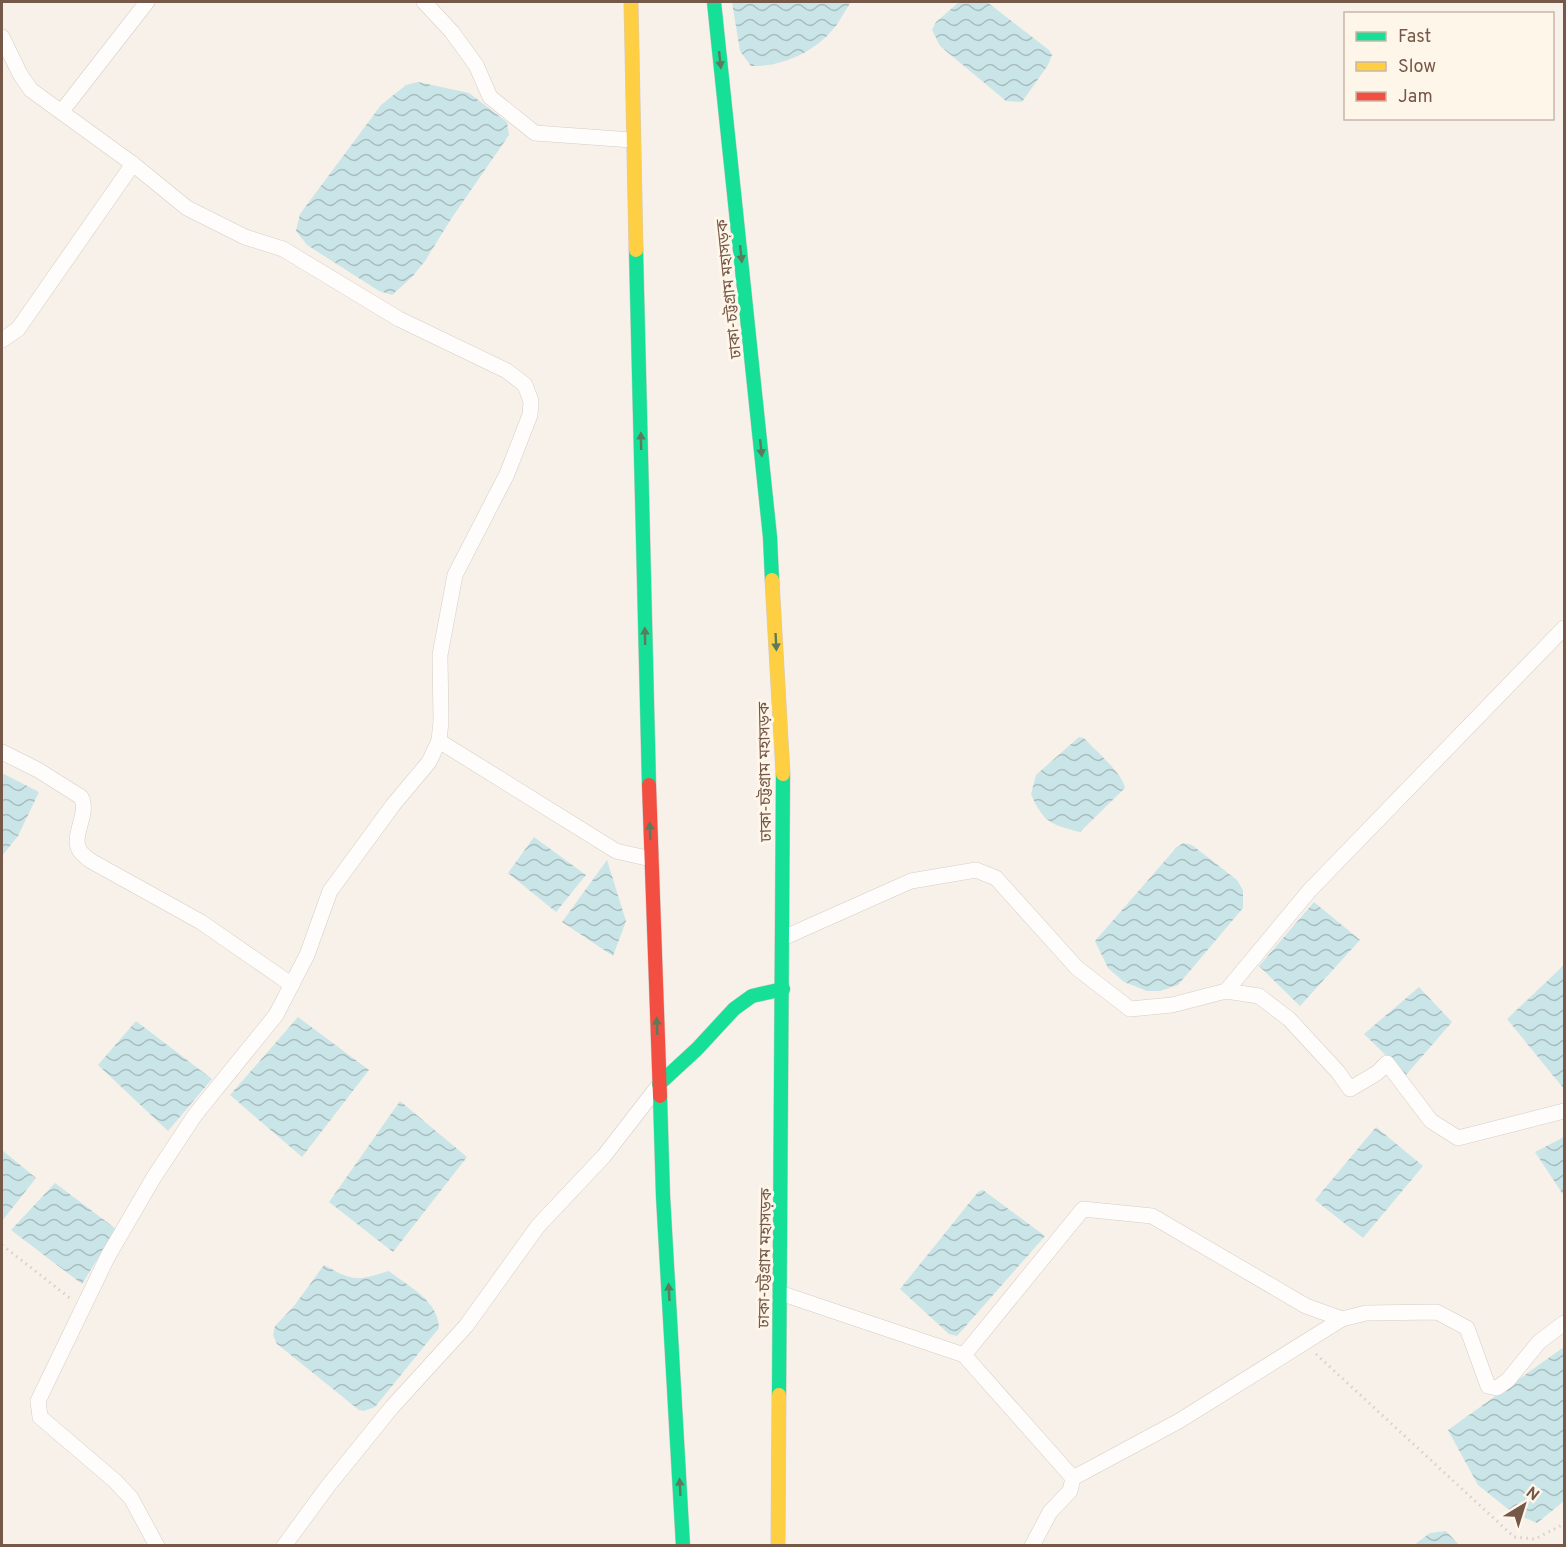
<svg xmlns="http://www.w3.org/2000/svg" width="1566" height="1547" viewBox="0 0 1566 1547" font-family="Overpass,'Noto Sans Bengali',sans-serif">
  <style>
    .water { fill: url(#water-waves) }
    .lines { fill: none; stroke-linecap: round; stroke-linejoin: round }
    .street-casing { stroke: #d5cdc6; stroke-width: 16 }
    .fast-casing { stroke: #d5ccc5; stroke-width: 15 }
    .slow-casing { stroke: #d5ccc5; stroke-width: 15 }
    .jam-casing { stroke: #d5ccc5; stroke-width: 15 }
    .path { stroke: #d8d0c9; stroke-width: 3; stroke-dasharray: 1.5 4.5; stroke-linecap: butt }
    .street { stroke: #fefdfc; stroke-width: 15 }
    .fast { stroke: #16e098; stroke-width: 14 }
    .slow { stroke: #ffcf43; stroke-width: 14 }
    .jam { stroke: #f24e42; stroke-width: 14 }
    .oneway { fill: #5d7a5c }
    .labels { text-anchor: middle; stroke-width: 6; stroke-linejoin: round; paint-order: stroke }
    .street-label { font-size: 16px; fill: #755848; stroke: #fff6ea }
  </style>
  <defs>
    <pattern id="water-waves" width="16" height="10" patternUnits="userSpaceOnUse" patternTransform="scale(1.5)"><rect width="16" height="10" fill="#cae5e8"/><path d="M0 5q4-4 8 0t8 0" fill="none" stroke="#a9bcbe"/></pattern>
  </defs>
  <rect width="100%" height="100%" fill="#f7f1e9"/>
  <!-- water -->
  <g class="water">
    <path d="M732,2h119c-7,10 -14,25 -24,34 -20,19 -48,31 -76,30l-11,-15z"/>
    <polygon points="959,2 987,2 1049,50 1052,55 1048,65 1022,102 1006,101 940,46 932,30 936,22"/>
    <polygon points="418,82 469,93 507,122 509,135 451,219 425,261 412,277 392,295 379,291 307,245 296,231 300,214 381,105 406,85"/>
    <path d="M1079,737l5,1c10,11 40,37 41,50l-45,44c-29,-7 -37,-10 -49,-38l5,-19z"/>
    <polygon points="2,773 39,792 18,836 2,856"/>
    <polygon points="534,837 586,875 556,912 508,873"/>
    <polygon points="1183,843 1192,845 1237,880 1243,890 1243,908 1178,985 1160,991 1147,991 1124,982 1108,968 1095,941 1176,848"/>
    <polygon points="607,860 626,921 613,956 562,922"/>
    <polygon points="1314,902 1360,940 1300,1006 1259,966"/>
    <polygon points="1564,965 1564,1089 1507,1019"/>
    <polygon points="1419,987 1452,1022 1406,1075 1364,1034"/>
    <polygon points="298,1017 369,1070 302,1157 230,1095"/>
    <polygon points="136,1021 212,1079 168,1131 98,1065"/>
    <polygon points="400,1101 467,1157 393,1252 329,1202"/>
    <polygon points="1376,1127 1423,1166 1363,1238 1315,1200"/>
    <polygon points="1564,1137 1564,1196 1535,1152"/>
    <polygon points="2,1150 36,1178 2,1221"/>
    <polygon points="55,1183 116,1229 82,1284 11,1230"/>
    <polygon points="983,1190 1045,1236 957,1336 949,1334 900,1289 978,1192"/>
    <path d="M324,1265c31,17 32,16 65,6 20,16 49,29 50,57l-64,79 -11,4 -5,-1 -82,-66 -4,-9 2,-9 19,-20z"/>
    <polygon points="1564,1347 1564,1501 1537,1523 1513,1513 1478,1485 1448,1430"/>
    <polygon points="1446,1531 1459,1545 1414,1545 1430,1533"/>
  </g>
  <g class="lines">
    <!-- street casing -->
    <g class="street-casing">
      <g id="street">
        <polyline points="424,2 452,32 476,65 490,97 535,133 632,140"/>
        <polyline points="2,37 20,74 31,90 133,164 187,208 245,237 283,249 399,319 507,371 525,385 531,401 530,415 507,474 455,575 440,655 441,721 439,741 429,762 393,805 330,891 307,955 276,1015 195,1115 154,1177 108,1256 38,1401 40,1417 115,1481 131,1498 157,1546"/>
        <polyline points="62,111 147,2"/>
        <polyline points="2,340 18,329 133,164"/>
        <polyline points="439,741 616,851 651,859"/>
        <path d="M2,752l36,18 43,27c9,17 -11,39 -1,54 2,3 7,7 11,10l110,61 91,63"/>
        <polyline points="783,938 911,881 976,870 996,878 1077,968 1130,1009 1172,1005 1226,991 1259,996 1289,1019 1338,1072 1350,1089 1377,1073 1387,1063 1431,1121 1458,1138 1564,1111"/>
        <polyline points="1226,991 1310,890 1564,628"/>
        <polyline points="780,1293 964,1355 1083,1209 1152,1216 1306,1306 1342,1319 1366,1313 1437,1312 1467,1328 1488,1386 1497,1388 1508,1380 1539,1342 1564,1323"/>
        <polyline points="964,1355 1073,1478 1070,1491 1050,1512 1032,1546"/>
        <polyline points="1073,1478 1179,1421 1342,1319"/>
        <polyline points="284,1546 328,1486 392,1407 466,1326 538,1226 604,1156 659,1085"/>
      </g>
    </g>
    <!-- fast casing -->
    <g class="fast-casing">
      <g id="fast">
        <polyline points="714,2 770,537 772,580"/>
        <polyline points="636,250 649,785"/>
        <polyline points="659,1084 697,1049 734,1009 752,996 783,989"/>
        <polyline points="660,1096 663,1196 683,1546"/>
        <polyline points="779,1395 783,774"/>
      </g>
    </g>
    <!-- slow casing -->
    <g class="slow-casing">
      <g id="slow">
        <polyline points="631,2 636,250"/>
        <polyline points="772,580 783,774"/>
        <polyline points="778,1546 779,1395"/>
      </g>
    </g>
    <!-- jam casing -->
    <g class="jam-casing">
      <polyline id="jam" points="649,785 660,1096"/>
    </g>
    <!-- path -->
    <g class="path">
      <polyline points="2,1245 71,1299"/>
      <polyline points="1316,1354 1514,1537 1535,1539 1564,1524"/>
    </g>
    <!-- street -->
    <use href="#street" class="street"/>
    <!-- fast -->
    <use href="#fast" class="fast"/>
    <!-- slow -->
    <use href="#slow" class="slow"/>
    <!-- jam -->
    <use href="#jam" class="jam"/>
  </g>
  <!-- one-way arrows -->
  <defs><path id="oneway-solid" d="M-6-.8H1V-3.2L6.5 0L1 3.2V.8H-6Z" transform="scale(1.5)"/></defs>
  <g class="oneway">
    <use href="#oneway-solid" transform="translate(720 60) rotate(84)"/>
    <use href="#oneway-solid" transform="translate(741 254) rotate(84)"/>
    <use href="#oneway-solid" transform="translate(641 441) rotate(-91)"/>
    <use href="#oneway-solid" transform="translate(761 448) rotate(84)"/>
    <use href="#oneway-solid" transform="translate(645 636) rotate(-91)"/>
    <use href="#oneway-solid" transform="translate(776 642) rotate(87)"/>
    <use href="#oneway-solid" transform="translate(650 831) rotate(-92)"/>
    <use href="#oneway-solid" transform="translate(657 1026) rotate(-92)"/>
    <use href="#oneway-solid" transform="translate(669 1292) rotate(-93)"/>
    <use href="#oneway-solid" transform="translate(680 1487) rotate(-93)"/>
  </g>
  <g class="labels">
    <!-- street labels -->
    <g class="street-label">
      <text transform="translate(728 289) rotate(-96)" y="6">ঢাকা-চট্টগ্রাম মহাসড়ক</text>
      <text transform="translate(764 772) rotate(-91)" y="6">ঢাকা-চট্টগ্রাম মহাসড়ক</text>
      <text transform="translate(764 1258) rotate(-89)" y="6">ঢাকা-চট্টগ্রাম মহাসড়ক</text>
    </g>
  </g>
  <!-- border -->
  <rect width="1566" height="1547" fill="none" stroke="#755848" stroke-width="6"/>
  <!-- legend -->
  <rect x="1344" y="12" width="210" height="108" fill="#fff6ea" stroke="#c8b7a9" stroke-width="1.5"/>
  <rect x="1356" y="32" width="30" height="9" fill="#16e098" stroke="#c8b7a9" stroke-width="1.5"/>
  <text x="1398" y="42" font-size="18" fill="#755848">Fast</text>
  <rect x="1356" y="62" width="30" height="9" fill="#ffcf43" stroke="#c8b7a9" stroke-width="1.5"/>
  <text x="1398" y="72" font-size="18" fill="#755848">Slow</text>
  <rect x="1356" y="92" width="30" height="9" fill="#f24e42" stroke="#c8b7a9" stroke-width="1.5"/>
  <text x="1398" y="102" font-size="18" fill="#755848">Jam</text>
  <!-- north arrow -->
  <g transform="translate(1524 1505) rotate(38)" stroke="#fff6ea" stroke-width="4.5" paint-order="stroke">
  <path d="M0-4.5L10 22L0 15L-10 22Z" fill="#755848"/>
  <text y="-9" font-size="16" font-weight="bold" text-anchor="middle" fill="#755848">N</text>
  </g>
</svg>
